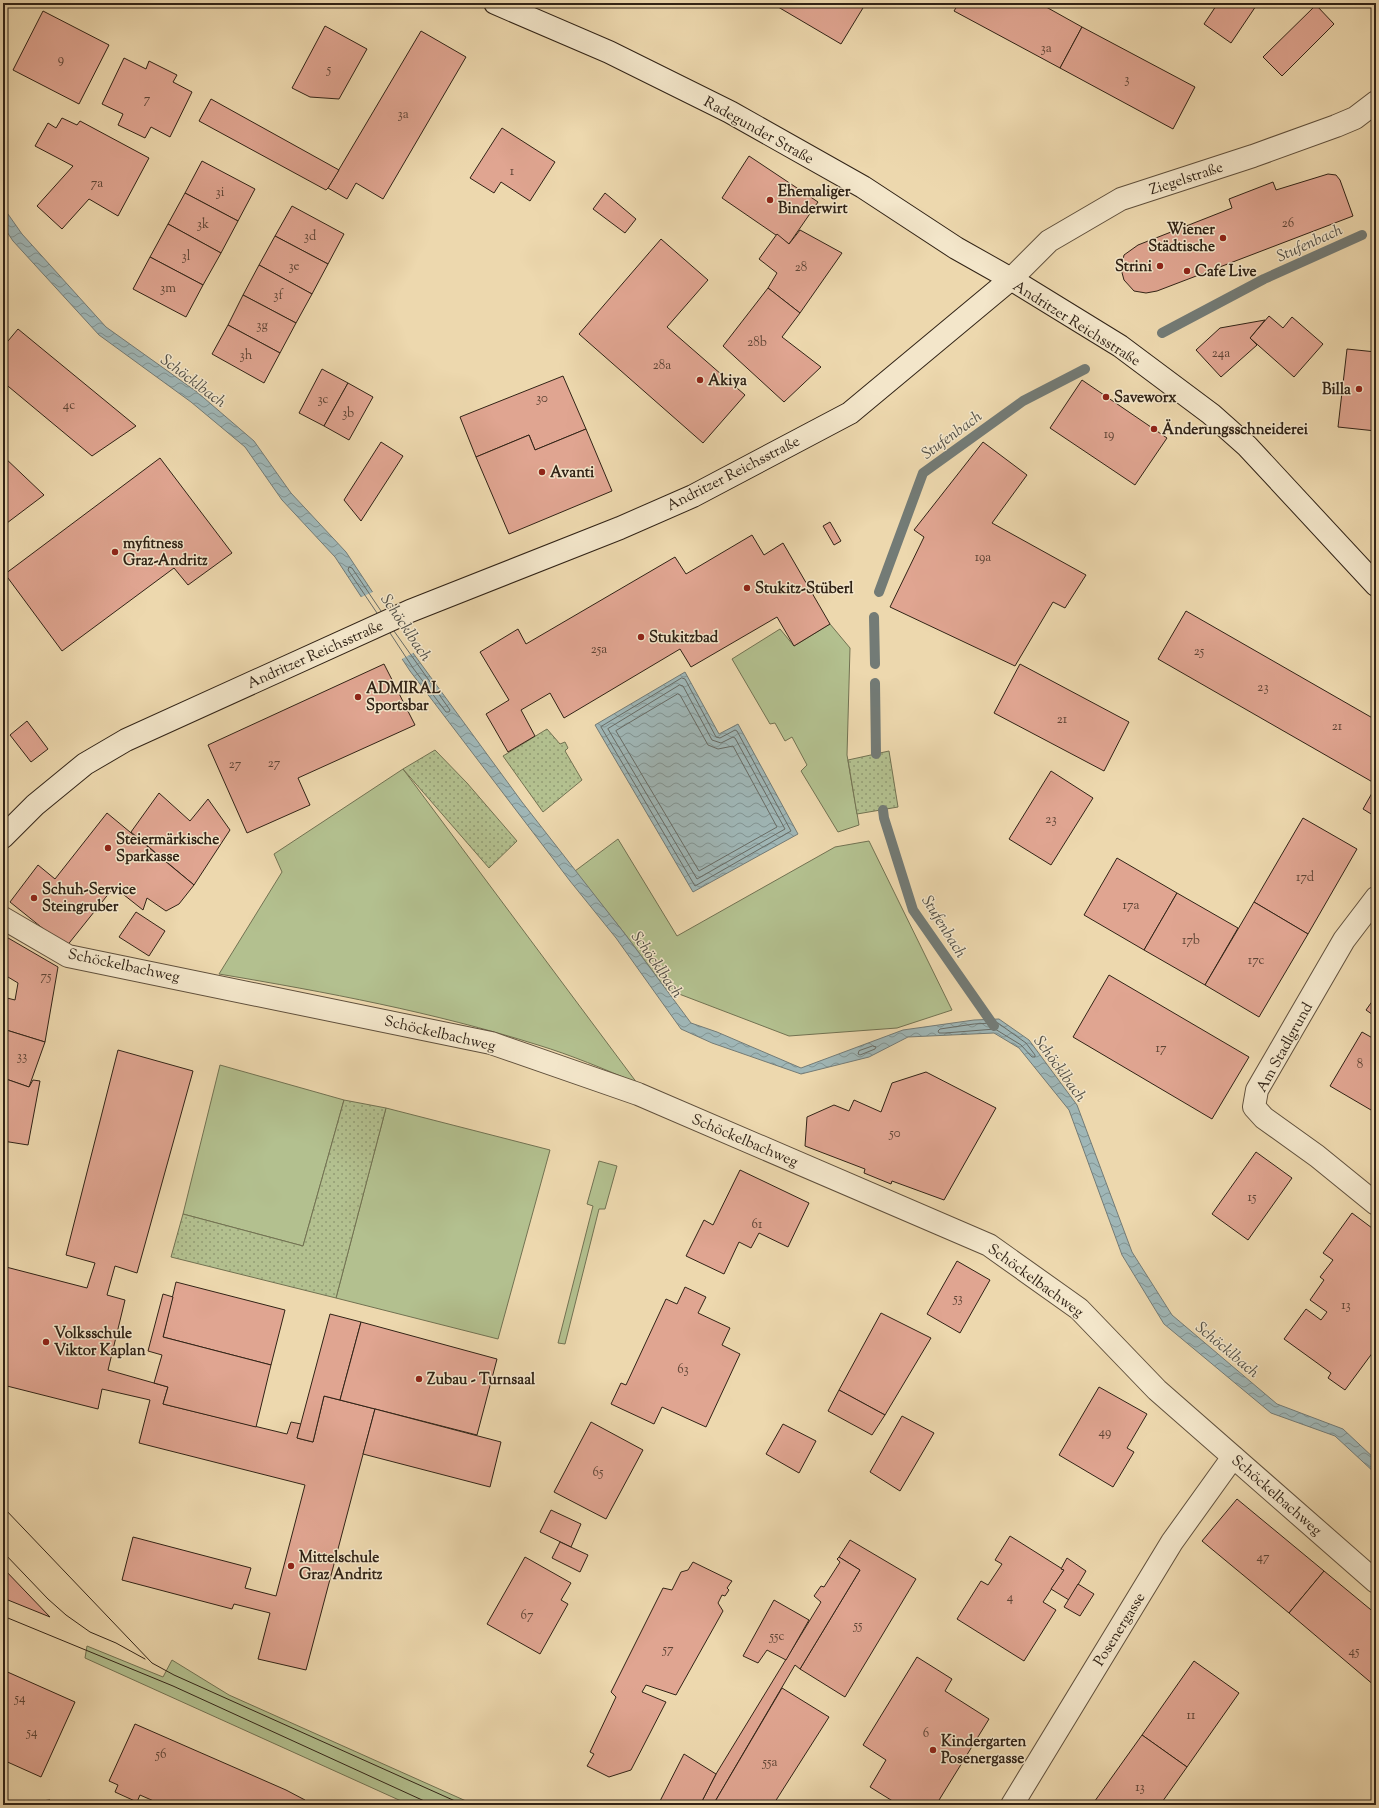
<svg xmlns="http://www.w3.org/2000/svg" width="1379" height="1808" viewBox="0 0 1379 1808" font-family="'Sorts Mill Goudy',serif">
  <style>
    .grass { fill: #b3c08f; stroke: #727252 }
    .park { fill: url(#park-dots); stroke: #727252 }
    .water { fill: url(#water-waves); stroke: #737b76 }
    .pier { fill: #edd8ae }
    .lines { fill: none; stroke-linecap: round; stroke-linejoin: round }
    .shore { stroke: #686c66; stroke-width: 1 }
    .stream { stroke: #737b76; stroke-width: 10 }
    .building { fill: #e0a591; stroke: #312316 }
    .street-casing { stroke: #60503c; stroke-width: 24 }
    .secondary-casing { stroke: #312316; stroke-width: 24 }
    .street { stroke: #f3e6ca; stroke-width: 22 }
    .secondary { stroke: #f3e6ca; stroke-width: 22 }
    .tram { stroke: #312316; stroke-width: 1 }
    .poi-dot { fill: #8f2418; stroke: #f3e6ca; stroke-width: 1.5 }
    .labels { text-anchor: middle; stroke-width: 3; stroke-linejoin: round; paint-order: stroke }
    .number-label { font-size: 13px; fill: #5d4435 }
    .street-label { font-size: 15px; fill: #312316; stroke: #f3e6ca }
    .poi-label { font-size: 15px; font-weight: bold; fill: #312316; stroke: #f3e6ca; text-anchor: start }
    .water-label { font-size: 16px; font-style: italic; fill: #524f46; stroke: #f3e6ca }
  </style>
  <defs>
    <pattern id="park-dots" width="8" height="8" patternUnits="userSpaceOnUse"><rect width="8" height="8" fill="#b3c08f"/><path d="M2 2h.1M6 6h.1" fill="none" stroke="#929c74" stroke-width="1.8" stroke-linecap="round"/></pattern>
    <pattern id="water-waves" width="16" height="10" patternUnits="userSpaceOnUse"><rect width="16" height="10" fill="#9fb6b6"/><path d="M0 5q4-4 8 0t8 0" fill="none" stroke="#829493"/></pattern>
  </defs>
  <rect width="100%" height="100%" fill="#edd8ae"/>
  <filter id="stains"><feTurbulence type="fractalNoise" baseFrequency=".005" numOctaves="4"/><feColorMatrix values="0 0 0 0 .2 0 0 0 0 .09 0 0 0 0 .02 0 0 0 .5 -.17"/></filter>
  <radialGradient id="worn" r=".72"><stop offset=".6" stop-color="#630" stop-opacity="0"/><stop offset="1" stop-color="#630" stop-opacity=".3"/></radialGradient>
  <!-- grass -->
  <g class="grass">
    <polygon points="830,624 850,648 847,755 859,825 838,832 801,771 807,765 792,737 785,741 775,723 770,724 732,659 780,629 794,646"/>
    <path d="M403,769l234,314c-33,-14 -66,-28 -99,-38 -105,-33 -212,-53 -319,-71l63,-102 -8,-18z"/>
    <polygon points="618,839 677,936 835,847 869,841 952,1010 897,1028 789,1036 666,989 625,934 575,871"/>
    <polygon points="220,1065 344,1100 303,1246 183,1214"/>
    <polygon points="386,1108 550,1150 498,1339 336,1298"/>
    <polygon points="599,1161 617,1166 605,1209 599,1209 565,1344 558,1343 593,1206 587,1204"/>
    <polygon points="87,1646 163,1677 172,1660 229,1695 475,1805 410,1805 85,1658"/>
  </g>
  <!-- park -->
  <g class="park">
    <polygon points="547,729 560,744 565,742 568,748 565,751 582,780 543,812 503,756"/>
    <polygon points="435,750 467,783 517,841 489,868 403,769"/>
    <polygon points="889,751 898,807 857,814 848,760"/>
    <polygon points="344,1100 386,1108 336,1298 171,1257 183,1214 303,1246"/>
  </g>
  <!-- water -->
  <g class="water">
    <polygon points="3,207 22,234 106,327 197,392 254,441 291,493 346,552 413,653 522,802 625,934 691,1023 717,1032 801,1068 903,1030 974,1020 999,1019 1029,1040 1077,1105 1132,1252 1172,1315 1277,1404 1343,1429 1376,1460 1376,1474 1335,1436 1271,1413 1164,1324 1122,1255 1069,1110 1019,1048 994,1033 908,1037 869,1057 801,1074 712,1043 681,1029 616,938 570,881 410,671 335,557 282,500 245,447 191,402 99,335 13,241 3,226"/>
    <polygon points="685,672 719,734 738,724 798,834 693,892 595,725"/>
  </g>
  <!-- pier -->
  <polygon class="pier" points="375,591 415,652 400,660 359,598"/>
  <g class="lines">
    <!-- shore -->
    <g class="shore">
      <polyline points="377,613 348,570 349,567 352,568 381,611"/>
      <polyline points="390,633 413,668 446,712 449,712 450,710 394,631"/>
      <polygon points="682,678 685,679 716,737 720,738 735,730 737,731 791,831 695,886 601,727"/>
      <polygon points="680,685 683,686 712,740 721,743 733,737 735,738 785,829 697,879 608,729"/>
      <polygon points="678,694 680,695 708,745 718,749 733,746 777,827 699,871 616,731"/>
      <polygon points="998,1023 1026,1043 1035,1055 1035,1057 1032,1057 1021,1045 995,1029 945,1033 939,1033 938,1031 940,1029 974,1024"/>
      <polygon points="873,1046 876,1047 875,1049 860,1055 858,1054 859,1051"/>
    </g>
    <!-- stream -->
    <g class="stream">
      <polyline points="1162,333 1264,279 1362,235"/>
      <polyline points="879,592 923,473 1023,401 1085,369"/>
      <polyline points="874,617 875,664"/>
      <polyline points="875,683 876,754"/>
      <polyline points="883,810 884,818 913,910 994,1026"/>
    </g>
  </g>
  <!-- building -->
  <g class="building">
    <polygon points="774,3 866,3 841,44 773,4"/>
    <polygon points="959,3 1039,3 1082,27 1060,68 954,11"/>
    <polygon points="1218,3 1258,3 1231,43 1204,24"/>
    <polygon points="1316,5 1334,24 1282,76 1263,57"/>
    <polygon points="43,11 109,45 79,104 13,70"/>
    <polygon points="325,26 367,49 339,99 310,97 292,88"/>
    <polygon points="1082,27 1195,87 1173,129 1060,68"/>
    <polygon points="421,31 466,57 383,199 356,183 347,199 328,188"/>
    <polygon points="124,58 146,69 149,61 177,75 173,82 192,92 170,137 151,127 145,138 118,125 123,114 102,104"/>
    <polygon points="211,99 339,170 328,188 326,190 199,121"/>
    <polygon points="62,118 77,125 80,121 149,158 118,216 89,199 62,229 37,206 73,166 35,146 48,123 56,128"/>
    <polygon points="502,128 555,162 530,201 501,182 494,193 470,178"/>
    <polygon points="749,156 818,202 789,244 722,198"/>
    <polygon points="202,161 255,189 238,221 185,193"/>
    <polygon points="1328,174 1336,175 1340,180 1353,216 1157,291 1146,293 1134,291 1124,280 1121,269 1124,255 1138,245 1232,208 1229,199 1273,182 1276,190"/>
    <polygon points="185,193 238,221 221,253 168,224"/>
    <polygon points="605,193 636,219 625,233 593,209"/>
    <polygon points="292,206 344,234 328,264 275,236"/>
    <polygon points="168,224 221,253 203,285 150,257"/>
    <polygon points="800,230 842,253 800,313 768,288 777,273 759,259 777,234 789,244"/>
    <polygon points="275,236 328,264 312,294 259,265"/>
    <polygon points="661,239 708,280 667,327 745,395 703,443 579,334"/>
    <polygon points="150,257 203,285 186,317 133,289"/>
    <polygon points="259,265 312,294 296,323 243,295"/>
    <polygon points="768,288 800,313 782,337 821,367 784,402 723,346"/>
    <polygon points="243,295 296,323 280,353 228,325"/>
    <polygon points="1269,316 1283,328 1292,317 1323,344 1294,377 1250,338"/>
    <polygon points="1265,320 1250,338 1257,345 1221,377 1196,350 1220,328"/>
    <polygon points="228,325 280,353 264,383 212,354"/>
    <polygon points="18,329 136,426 92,456 3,382 3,347"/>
    <polygon points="1347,349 1376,352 1376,431 1338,427"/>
    <polygon points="322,369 348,383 324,426 299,413"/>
    <polygon points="563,376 586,429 535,450 529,435 476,457 460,417"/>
    <polygon points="1082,380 1167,438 1135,485 1050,428"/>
    <polygon points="348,383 373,397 349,440 324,426"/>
    <polygon points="586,429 612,491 509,534 476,457 529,435 535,450"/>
    <polygon points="381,442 403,456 361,521 344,500"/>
    <polygon points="983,442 1027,475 992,523 1086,575 1065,608 1053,602 1015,666 890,607 924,537 914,530"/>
    <polygon points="3,456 44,495 3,526"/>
    <polygon points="160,458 232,553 188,585 174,568 62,651 5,574"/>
    <polygon points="830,522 841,541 834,545 823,526"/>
    <polygon points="752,535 764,555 783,543 830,624 794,646 777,617 691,667 680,649 564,718 550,693 521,710 535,736 508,752 486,714 509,700 480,652 518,629 526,644 675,557 686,574"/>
    <polygon points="1186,611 1376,720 1376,784 1158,659"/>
    <polygon points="384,664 415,725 298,778 310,805 247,833 208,745"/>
    <polygon points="1020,664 1129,722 1104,771 994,713"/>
    <polygon points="27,721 48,749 31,762 10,735"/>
    <polygon points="1051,771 1093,798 1051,865 1009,839"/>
    <polygon points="1376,786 1376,817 1363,809"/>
    <polygon points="159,793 190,821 208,799 230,830 194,885 131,832"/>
    <polygon points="107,813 194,885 179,904 166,911 147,898 143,910 114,887 66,947 10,902 38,865 55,879"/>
    <polygon points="1303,818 1357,849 1308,934 1254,902"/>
    <polygon points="1117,858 1177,893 1144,950 1084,915"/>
    <polygon points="1177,893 1238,928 1205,985 1144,950"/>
    <polygon points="1254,902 1308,934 1259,1017 1205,985"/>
    <polygon points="136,912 165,931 149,956 119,937"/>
    <polygon points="3,935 58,967 45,1042 3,1029 3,997 15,1000 18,983 3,974"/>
    <polygon points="1109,975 1249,1057 1212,1119 1073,1037"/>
    <polygon points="1376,996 1376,1017 1366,1010"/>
    <polygon points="3,1029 45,1042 29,1087 3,1078"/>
    <polygon points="1362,1032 1376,1040 1376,1102 1371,1110 1330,1086"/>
    <polygon points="118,1050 193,1071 137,1273 115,1266 107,1295 125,1300 108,1370 168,1387 163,1404 287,1434 291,1422 301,1424 297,1438 313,1442 324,1396 375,1409 306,1670 258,1659 270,1613 234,1604 232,1609 122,1580 133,1537 251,1568 245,1588 276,1596 305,1485 139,1443 150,1400 102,1389 98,1409 3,1385 3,1280 6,1267 87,1288 95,1263 66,1255"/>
    <polygon points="926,1072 996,1108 944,1200 892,1181 891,1184 864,1173 865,1169 805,1146 807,1117 834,1105 849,1111 854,1100 881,1112 892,1083"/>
    <polygon points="6,1079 29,1087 33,1080 40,1081 28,1145 3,1141 3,1095"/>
    <polygon points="1256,1152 1292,1178 1248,1240 1212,1214"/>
    <polygon points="740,1170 809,1203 788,1247 759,1233 751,1248 739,1242 724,1274 686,1256 704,1220 713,1225"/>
    <polygon points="1352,1213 1376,1231 1376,1348 1345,1390 1328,1378 1331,1373 1284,1339 1306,1309 1321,1320 1327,1312 1310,1300 1324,1280 1320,1277 1333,1260 1323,1253"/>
    <polygon points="957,1261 990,1280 960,1333 927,1314"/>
    <polygon points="176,1282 285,1310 271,1365 163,1337"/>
    <polygon points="685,1287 706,1297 698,1313 730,1328 722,1345 740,1354 706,1427 662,1407 654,1424 611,1404 621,1383 626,1385 666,1299 677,1304"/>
    <polygon points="163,1294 173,1297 163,1337 271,1365 256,1427 163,1404 168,1387 154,1383 162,1355 148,1351"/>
    <polygon points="881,1313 931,1338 885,1415 839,1390"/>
    <polygon points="330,1314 361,1322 340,1400 324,1396 313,1442 297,1438"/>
    <polygon points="361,1322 497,1359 477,1435 340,1400"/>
    <polygon points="1099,1387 1147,1414 1127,1448 1134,1452 1113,1487 1059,1455"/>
    <polygon points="839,1390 885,1415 872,1435 828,1411"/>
    <polygon points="375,1409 501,1442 490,1487 363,1454"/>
    <polygon points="902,1416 934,1433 900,1491 870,1472"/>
    <polygon points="591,1422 643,1450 606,1519 554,1492"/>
    <polygon points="783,1424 816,1441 799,1473 766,1454"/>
    <polygon points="1237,1499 1324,1571 1289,1613 1202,1541"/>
    <polygon points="551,1510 581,1524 571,1547 540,1532"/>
    <polygon points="1010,1536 1064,1570 1043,1602 1056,1610 1024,1661 957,1619 981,1581 988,1585 1002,1564 995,1560"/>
    <polygon points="850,1540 916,1579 845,1697 800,1669 860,1570 839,1557"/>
    <polygon points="560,1542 588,1555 580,1572 552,1558"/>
    <polygon points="525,1557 571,1583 561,1600 568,1604 540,1654 487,1624"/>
    <polygon points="839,1557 860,1570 800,1669 795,1665 713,1805 700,1805 716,1774 821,1602 814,1596 821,1586 824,1587 840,1562 837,1559"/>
    <polygon points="1067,1558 1086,1571 1069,1600 1051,1589 1064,1570 1061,1569"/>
    <polygon points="693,1562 732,1581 727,1588 729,1590 725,1596 722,1595 718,1603 723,1611 676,1695 646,1685 642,1692 666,1702 631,1770 609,1777 587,1766 594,1754 590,1752 616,1697 611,1692 663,1588 672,1590 681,1572 688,1570"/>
    <polygon points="3,1568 50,1617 3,1598"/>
    <polygon points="1324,1571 1376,1614 1375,1686 1289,1613"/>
    <polygon points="1078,1584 1094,1594 1080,1616 1064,1607"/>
    <polygon points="774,1600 809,1620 786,1660 767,1650 758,1663 743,1656"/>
    <polygon points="917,1657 952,1679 945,1691 989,1719 936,1805 899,1805 870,1787 886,1760 863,1745"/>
    <polygon points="1194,1661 1239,1693 1187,1767 1142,1735"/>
    <polygon points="3,1670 75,1702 41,1777 3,1760"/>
    <polygon points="782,1688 829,1717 773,1805 713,1805"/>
    <polygon points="135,1724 286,1790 305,1800 303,1805 155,1805 156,1802 140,1795 137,1802 115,1792 118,1785 109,1781"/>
    <polygon points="1142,1735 1187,1767 1160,1805 1092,1805"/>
    <polygon points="684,1754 716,1774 700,1805 658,1805"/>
    <polygon points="50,1800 51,1805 6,1805"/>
  </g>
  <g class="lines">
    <!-- street casing -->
    <g class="street-casing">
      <g id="street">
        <polyline points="1011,279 1049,241 1121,199 1253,156 1336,126 1355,118 1376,102"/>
        <polyline points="1376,898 1344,940 1257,1090 1254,1107 1264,1118 1317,1156 1376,1204"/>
        <polyline points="3,918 68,956 491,1043 638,1094 989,1245 1079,1309 1157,1390 1376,1582"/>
        <polyline points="1012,1805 1172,1542 1233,1457"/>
      </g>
    </g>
    <!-- secondary casing -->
    <g class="secondary-casing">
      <g id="secondary">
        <polyline points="495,3 609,52 730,112 863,187 956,248 1011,279 1120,346 1211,414 1247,446 1376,585"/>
        <polyline points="3,837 35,805 85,764 126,740 410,611 620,528 693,496 850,413 1011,279"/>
      </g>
    </g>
    <!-- street -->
    <use href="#street" class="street"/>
    <!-- secondary -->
    <use href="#secondary" class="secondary"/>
    <!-- tram -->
    <g class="tram">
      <polyline points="3,1507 152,1663 174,1675 464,1805"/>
      <polyline points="3,1552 48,1599 66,1615 90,1632 116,1643 145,1659"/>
      <polyline points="3,1616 173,1686 433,1805"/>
    </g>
  </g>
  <!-- markers -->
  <g class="poi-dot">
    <circle cx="770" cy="200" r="4"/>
    <circle cx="1223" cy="238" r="4"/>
    <circle cx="1160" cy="266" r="4"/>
    <circle cx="1187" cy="271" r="4"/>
    <circle cx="700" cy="380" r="4"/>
    <circle cx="1359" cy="389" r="4"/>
    <circle cx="1106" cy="397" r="4"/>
    <circle cx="1154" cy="429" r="4"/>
    <circle cx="542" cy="472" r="4"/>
    <circle cx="115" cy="552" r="4"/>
    <circle cx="747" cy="588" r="4"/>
    <circle cx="641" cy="637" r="4"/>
    <circle cx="358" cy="697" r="4"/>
    <circle cx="108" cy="848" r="4"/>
    <circle cx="34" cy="898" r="4"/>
    <circle cx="46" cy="1342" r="4"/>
    <circle cx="419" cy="1379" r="4"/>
    <circle cx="291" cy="1566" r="4"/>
    <circle cx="933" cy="1750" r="4"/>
  </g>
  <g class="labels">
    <!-- number labels -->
    <g class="number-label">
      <text x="1046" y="52">3a</text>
      <text x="61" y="63">9</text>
      <text x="329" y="73">5</text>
      <text x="1127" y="83">3</text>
      <text x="147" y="103">7</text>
      <text x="403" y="118">3a</text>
      <text x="512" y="175">1</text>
      <text x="97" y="187">7a</text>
      <text x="220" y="196">3i</text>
      <text x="1288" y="227">26</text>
      <text x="203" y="228">3k</text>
      <text x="310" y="240">3d</text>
      <text x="186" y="260">3l</text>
      <text x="294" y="270">3e</text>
      <text x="801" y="271">28</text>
      <text x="168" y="292">3m</text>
      <text x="278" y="299">3f</text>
      <text x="262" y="329">3g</text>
      <text x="757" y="346">28b</text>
      <text x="1221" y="357">24a</text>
      <text x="246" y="359">3h</text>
      <text x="662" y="369">28a</text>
      <text x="542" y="402">30</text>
      <text x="323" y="403">3c</text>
      <text x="69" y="409">4c</text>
      <text x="348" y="417">3b</text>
      <text x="1109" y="438">19</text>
      <text x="983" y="561">19a</text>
      <text x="599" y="653">25a</text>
      <text x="1199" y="655">25</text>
      <text x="1263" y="691">23</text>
      <text x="1062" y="723">21</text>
      <text x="1337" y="730">21</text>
      <text x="274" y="767">27</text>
      <text x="235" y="768">27</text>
      <text x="1051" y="823">23</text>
      <text x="1305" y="881">17d</text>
      <text x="1131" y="909">17a</text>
      <text x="1191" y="944">17b</text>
      <text x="1256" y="964">17c</text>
      <text x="46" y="980">75</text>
      <text x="1161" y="1052">17</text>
      <text x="22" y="1060">33</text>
      <text x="1360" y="1068">8</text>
      <text x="895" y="1137">50</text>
      <text x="1252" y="1201">15</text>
      <text x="757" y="1228">61</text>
      <text x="958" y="1302">53</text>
      <text x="1346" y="1309">13</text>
      <text x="683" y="1373">63</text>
      <text x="1105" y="1436">49</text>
      <text x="598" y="1476">65</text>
      <text x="1263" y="1561">47</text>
      <text x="1010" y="1601">4</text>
      <text x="527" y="1619">67</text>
      <text x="858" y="1629">55</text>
      <text x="777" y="1640">55c</text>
      <text x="668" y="1653">57</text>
      <text x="1354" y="1655">45</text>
      <text x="20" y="1702">54</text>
      <text x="1191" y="1719">11</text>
      <text x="32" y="1736">54</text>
      <text x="926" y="1737">6</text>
      <text x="161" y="1758">56</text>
      <text x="770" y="1766">55a</text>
      <text x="1140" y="1791">13</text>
    </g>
    <!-- street labels -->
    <g class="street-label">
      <text transform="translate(759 130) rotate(29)" y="5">Radegunder Straße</text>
      <text transform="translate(1186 178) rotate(-18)" y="5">Ziegelstraße</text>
      <text transform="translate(1077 323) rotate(32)" y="5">Andritzer Reichsstraße</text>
      <text transform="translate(733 473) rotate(-27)" y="5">Andritzer Reichsstraße</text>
      <text transform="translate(315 654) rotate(-24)" y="5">Andritzer Reichsstraße</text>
      <text transform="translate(124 965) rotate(12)" y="5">Schöckelbachweg</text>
      <text transform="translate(440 1033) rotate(13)" y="5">Schöckelbachweg</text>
      <text transform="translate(1284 1047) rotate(-61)" y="5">Am Stadlgrund</text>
      <text transform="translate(745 1140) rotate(23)" y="5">Schöckelbachweg</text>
      <text transform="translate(1036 1280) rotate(36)" y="5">Schöckelbachweg</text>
      <text transform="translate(1277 1495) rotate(41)" y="5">Schöckelbachweg</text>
      <text transform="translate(1119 1629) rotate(-58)" y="5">Posenergasse</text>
    </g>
    <!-- poi labels -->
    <g class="poi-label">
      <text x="778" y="196">Ehemaliger<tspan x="778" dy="17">Binderwirt</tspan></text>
      <text x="1215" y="234" text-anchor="end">Wiener<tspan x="1215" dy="17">Städtische</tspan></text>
      <text x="1152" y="271" text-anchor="end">Strini</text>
      <text x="1195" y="276">Cafe Live</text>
      <text x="708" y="385">Akiya</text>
      <text x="1351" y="394" text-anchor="end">Billa</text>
      <text x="1114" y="402">Saveworx</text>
      <text x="1162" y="434">Änderungsschneiderei</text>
      <text x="550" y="477">Avanti</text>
      <text x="123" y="548">myfitness<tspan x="123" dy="17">Graz-Andritz</tspan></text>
      <text x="755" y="593">Stukitz-Stüberl</text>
      <text x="649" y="642">Stukitzbad</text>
      <text x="366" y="693">ADMIRAL<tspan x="366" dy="17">Sportsbar</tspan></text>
      <text x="116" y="844">Steiermärkische<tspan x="116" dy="17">Sparkasse</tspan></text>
      <text x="42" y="894">Schuh-Service<tspan x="42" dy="17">Steingruber</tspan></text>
      <text x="54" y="1338">Volksschule<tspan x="54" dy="17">Viktor Kaplan</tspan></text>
      <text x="427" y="1384">Zubau - Turnsaal</text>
      <text x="299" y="1562">Mittelschule<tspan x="299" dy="17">Graz Andritz</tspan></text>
      <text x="941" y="1746">Kindergarten<tspan x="941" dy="17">Posenergasse</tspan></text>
    </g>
    <!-- water labels -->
    <g class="water-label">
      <text transform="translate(1309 242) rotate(-24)" y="6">Stufenbach</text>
      <text transform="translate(194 380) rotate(37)" y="6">Schöcklbach</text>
      <text transform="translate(951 434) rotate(-36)" y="6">Stufenbach</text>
      <text transform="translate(407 627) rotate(56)" y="6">Schöcklbach</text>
      <text transform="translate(945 926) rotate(58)" y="6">Stufenbach</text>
      <text transform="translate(658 964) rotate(55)" y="6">Schöcklbach</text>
      <text transform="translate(1061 1068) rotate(54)" y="6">Schöcklbach</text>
      <text transform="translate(1228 1349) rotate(40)" y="6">Schöcklbach</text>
    </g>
  </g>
  <!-- margin -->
  <rect width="1379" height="1808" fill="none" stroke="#edd8ae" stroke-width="16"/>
  <rect x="4" y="4" width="1371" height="1800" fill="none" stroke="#312316" stroke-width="2"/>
  <rect x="8" y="8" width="1363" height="1792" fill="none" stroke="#312316"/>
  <rect width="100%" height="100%" filter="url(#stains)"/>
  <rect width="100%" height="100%" fill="url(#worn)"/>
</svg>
